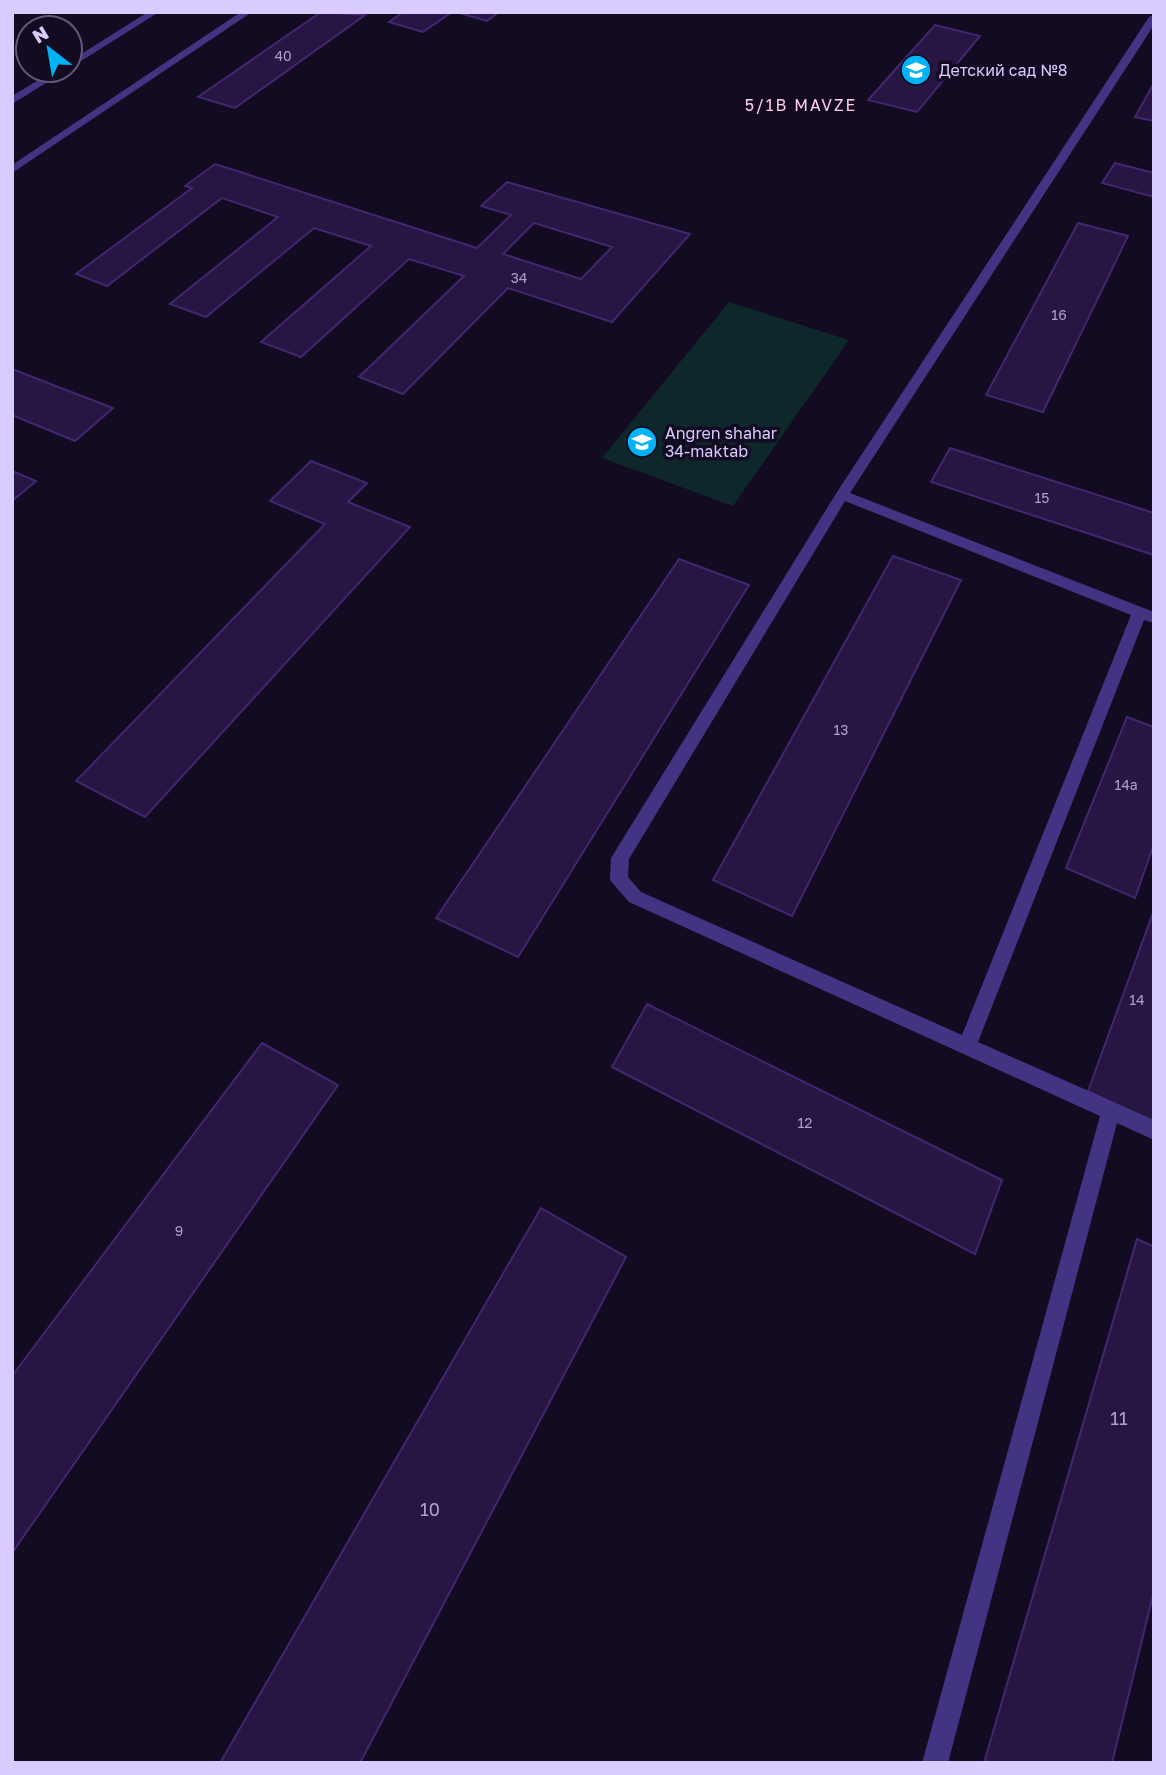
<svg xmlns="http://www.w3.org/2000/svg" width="1166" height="1775" viewBox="0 0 1166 1775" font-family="'Golos Text',sans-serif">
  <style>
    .green { fill: #0e272b }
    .building { fill: #271643; stroke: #422670; stroke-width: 2; fill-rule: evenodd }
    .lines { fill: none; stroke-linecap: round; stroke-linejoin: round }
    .minor { fill: #433383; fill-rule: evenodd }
    .labels { text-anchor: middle; stroke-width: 7; stroke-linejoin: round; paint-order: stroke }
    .number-label { font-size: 14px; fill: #ad9ed0 }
    .far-poi-label { font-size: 16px; fill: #dacbff; stroke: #120b21; text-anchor: start }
    .far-neighbourhood-label { font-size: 16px; letter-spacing: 2px; fill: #ffcde4; stroke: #120b21 }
    .near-number-label { font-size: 18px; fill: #ad9ed0 }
  </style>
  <rect width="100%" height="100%" fill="#120b21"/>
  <!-- green -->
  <polygon class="green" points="729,302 849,340 733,506 602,458"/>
  <!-- building -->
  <g class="building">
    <polygon points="321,12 365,15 235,108 198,97"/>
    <polygon points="403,12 452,12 423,32 389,22"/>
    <polygon points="456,12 499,12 487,21"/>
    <polygon points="935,25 980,36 917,112 868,100"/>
    <polygon points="1154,83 1154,121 1135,117"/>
    <polygon points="1115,163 1154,173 1154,197 1102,183"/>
    <path d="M215,164l262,84 34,-33 -30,-9 26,-24 183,52 -78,88 -104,-34 -105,106 -44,-17 105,-101 -55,-17 -108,98 -40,-15 110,-96 -57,-18 -108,89 -36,-13 108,-87 -56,-19 -115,88 -31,-12 116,-86 -7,-2zM534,223l78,24 -31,32 -78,-25z"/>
    <polygon points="1078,223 1128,236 1043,412 986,395"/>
    <polygon points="12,369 113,408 75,441 12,415"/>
    <polygon points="950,448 1154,513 1154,555 931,482"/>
    <polygon points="311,461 367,483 348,502 410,527 145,817 76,781 325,524 270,501"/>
    <polygon points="12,471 36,481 12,501"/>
    <polygon points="893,556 961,580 792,916 713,880"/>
    <polygon points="679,559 749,585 518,957 436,918"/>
    <polygon points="1127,717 1154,727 1154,844 1135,898 1066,868"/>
    <polygon points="1154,910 1154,1123 1088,1091"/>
    <polygon points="647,1004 1002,1180 975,1254 612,1067"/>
    <polygon points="262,1043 338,1085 12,1553 12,1376"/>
    <polygon points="541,1208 626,1257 360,1763 220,1763"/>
    <polygon points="1137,1239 1154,1247 1154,1591 1112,1763 984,1763"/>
  </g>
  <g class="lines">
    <!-- minor -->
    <g class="minor">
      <polygon points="148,12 159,12 70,68 70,61"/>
      <polygon points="241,12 252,12 12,173 12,165"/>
      <path d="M1154,14v11l-304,468 304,119v11l-10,-3 -166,422 176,78v20l-37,-17 -169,640h-26l178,-647 -471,-214 -19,-22 1,-22 226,-366 312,-475zM845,501l286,114 -169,420 -321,-143 -13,-15 1,-18z"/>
      <polygon points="55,70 67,70 12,104 12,96"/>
    </g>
  </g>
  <!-- icons -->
  <defs>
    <g id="school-disc" transform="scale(1.575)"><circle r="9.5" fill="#00b3f6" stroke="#120b21"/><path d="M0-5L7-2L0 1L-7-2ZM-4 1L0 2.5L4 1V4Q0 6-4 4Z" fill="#fff"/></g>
  </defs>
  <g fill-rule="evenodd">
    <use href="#school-disc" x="916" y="70"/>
    <use href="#school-disc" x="642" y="442"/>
  </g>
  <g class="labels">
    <!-- number labels -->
    <g class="number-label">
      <text x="283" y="61">40</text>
      <text x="519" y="283">34</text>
      <text x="1059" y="320">16</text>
      <text x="1042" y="503">15</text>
      <text x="841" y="735">13</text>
      <text x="1126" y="790">14а</text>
      <text x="1137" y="1005">14</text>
      <text x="805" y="1128">12</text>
      <text x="179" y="1236">9</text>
    </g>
    <!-- far-poi labels -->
    <g class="far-poi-label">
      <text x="939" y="76">Детский сад №8</text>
      <text x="665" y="439">Angren shahar<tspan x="665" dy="18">34-maktab</tspan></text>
    </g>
    <!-- far-neighbourhood labels -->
    <g class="far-neighbourhood-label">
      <text x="801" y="111">5/1B MAVZE</text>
    </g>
    <!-- near-number labels -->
    <g class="near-number-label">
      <text x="1119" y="1425">11</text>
      <text x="430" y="1516">10</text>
    </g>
  </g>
  <!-- border -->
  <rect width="1166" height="1775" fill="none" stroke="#dacbff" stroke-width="28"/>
  <!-- north arrow -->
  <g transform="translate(49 49) rotate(329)"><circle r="33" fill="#120b21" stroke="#62587a" stroke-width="2"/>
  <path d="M0-5L12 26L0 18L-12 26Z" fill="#00b3f6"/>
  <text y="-10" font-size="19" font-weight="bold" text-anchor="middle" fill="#dacbff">N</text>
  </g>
</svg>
